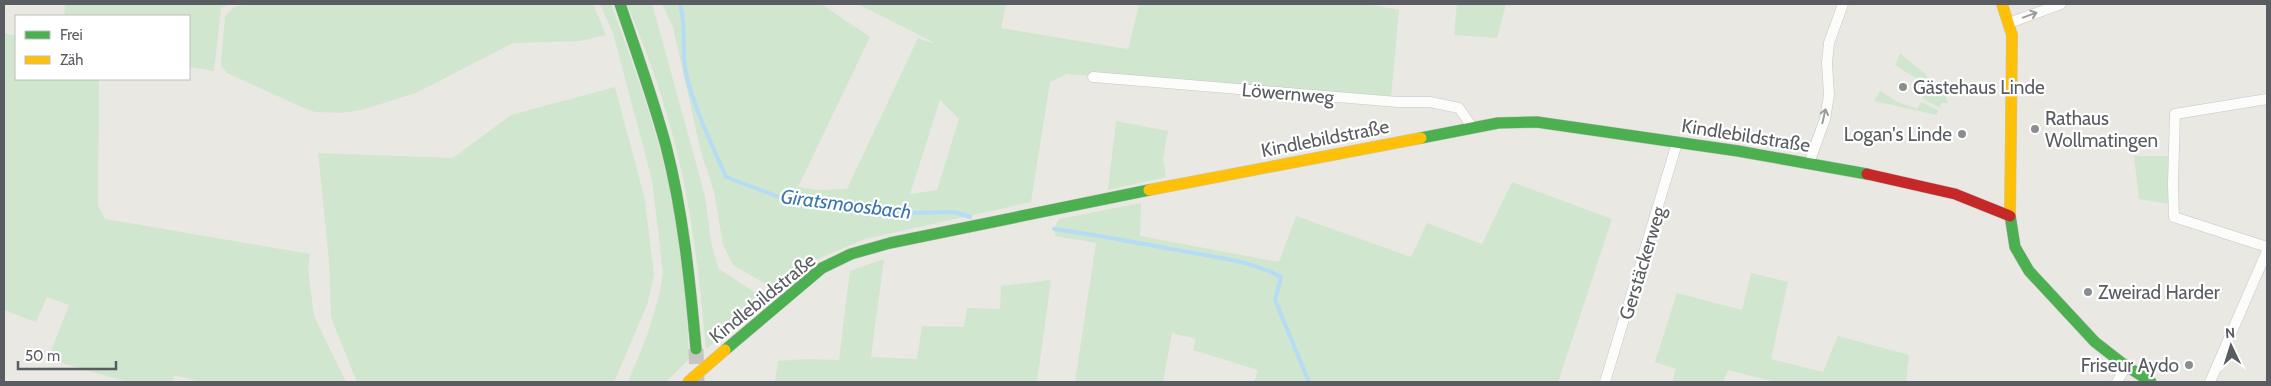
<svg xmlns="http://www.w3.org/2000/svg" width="2271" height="386" viewBox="0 0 2271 386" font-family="Cabin,sans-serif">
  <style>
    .green { fill: #d1e6ce; fill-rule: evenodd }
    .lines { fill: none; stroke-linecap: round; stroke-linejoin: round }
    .stream { stroke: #b5dbf5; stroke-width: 4 }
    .secondary-tunnel { stroke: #c5c5c2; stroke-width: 15; stroke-dasharray: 15 8; stroke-linecap: butt }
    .street-casing { stroke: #c6c6c5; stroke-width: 11 }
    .fast-casing { stroke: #c5c5c3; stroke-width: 12 }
    .slow-casing { stroke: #c5c5c3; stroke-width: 12 }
    .jam-casing { stroke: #c5c5c3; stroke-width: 12 }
    .street { stroke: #fcfcfb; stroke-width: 10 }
    .fast { stroke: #4caf50; stroke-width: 11 }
    .slow { stroke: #ffc107; stroke-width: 11 }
    .jam { stroke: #c62828; stroke-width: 11 }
    .slow-bridge-casing { stroke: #c5c5c3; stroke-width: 12; stroke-linecap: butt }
    .slow-bridge { stroke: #ffc107; stroke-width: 11 }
    .oneway { stroke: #9a9d9f }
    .poi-dot { fill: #8b8e8e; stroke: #fff; stroke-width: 2 }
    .labels { text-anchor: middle; stroke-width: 4.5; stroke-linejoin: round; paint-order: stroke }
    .poi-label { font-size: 19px; fill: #595d61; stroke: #fff; text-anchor: start }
    .street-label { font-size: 19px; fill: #595d61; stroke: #fff }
    .water-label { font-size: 20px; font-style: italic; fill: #3e76ae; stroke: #fff }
  </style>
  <rect width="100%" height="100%" fill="#e9e8e3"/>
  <!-- green -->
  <g class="green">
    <polygon points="65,4 229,4 221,8 214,71 189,67 189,16 64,16"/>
    <polygon points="248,4 593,4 606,35 580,41 513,43 416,93 361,110 341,113 315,112 304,108 227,73 221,65 225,16 234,7"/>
    <path d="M600,4h11c23,64 48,128 61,196 10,52 15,105 17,159l-23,23h-38l20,-49 11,-37 4,-23 -11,-93 -39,-147z"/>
    <path d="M627,4h25l1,3 52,189 7,51 7,22 37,24 6,13 -56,43c-6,-66 -13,-132 -29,-197 -12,-50 -30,-101 -50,-148z"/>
    <path d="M662,4h159l49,33 -72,150 20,3 29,-1 71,-151 14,5 1,-1 -75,-38h148l-5,24 127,21 11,-45h228l32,6 -8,88 -324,-24 -17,8 -19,120 -166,37 -50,21 -39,30 -43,-25 -10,-20 -9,-54 -13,-39 -28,-125zM940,100l19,19 -22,71 -27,4z"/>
    <polygon points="1457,4 1506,4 1497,38 1454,35"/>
    <polygon points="4,33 16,36 16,79 99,79 98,205 105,219 310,254 308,269 314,316 346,382 200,382 175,375 172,382 128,382 48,359 69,305 47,297 36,322 4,310"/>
    <path d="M1900,53c12,11 47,35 48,50h-7l-1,5 -18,-10 5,-9 -9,-5 2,-3 -25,-16z"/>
    <polygon points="615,87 645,200 654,275 647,305 614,382 357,382 331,317 329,260 318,153 453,158 511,115"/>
    <polygon points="1880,91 1898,102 1917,109 1921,102 1938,110 1937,115 1874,101"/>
    <polygon points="1116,121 1168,131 1163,158 1166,177 1108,190"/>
    <polygon points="2134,156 2168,156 2170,204 2139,199"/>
    <polygon points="1512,182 1612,219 1558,382 1254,382 1258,370 1193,350 1196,339 1172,333 1163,382 1075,382 1096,243 1055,236 1056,224 1059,219 1141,203 1140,236 1279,262 1296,216 1411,257 1427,223 1482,244"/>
    <polygon points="884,259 871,357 917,359 922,326 964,327 967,308 1000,309 1001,286 1051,280 1037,382 775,382 778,361 807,359 839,360 850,271"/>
    <polygon points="1751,273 1788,282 1771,359 1823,372 1838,336 1909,355 1906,382 1776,382 1728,370 1723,382 1672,382 1676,369 1655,362 1677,293 1742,310"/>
  </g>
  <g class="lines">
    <!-- stream -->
    <g class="stream">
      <path d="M680,4c7,22 1,46 6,69 8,36 26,71 40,104l61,23 127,13 40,-1 16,5"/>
      <path d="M1054,229c43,6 85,14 128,22 33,6 69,10 99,26l-6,23 34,82"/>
    </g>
    <!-- secondary-tunnel -->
    <polyline class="secondary-tunnel" points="696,349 697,382"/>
    <!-- street casing -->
    <g class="street-casing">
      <g id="street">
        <polyline points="2009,23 2061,4"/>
        <polyline points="1093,77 1398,102 1430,102 1459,108 1472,127"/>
        <polyline points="2267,99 2175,114 2173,184 2174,217 2267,247"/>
        <polyline points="1809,163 1825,119 1829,95 1827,63 1829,43 1843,4"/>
        <polyline points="1605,382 1677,143"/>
        <polyline points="2117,382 2125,368"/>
        <polyline points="2210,382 2267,251"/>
      </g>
    </g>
    <!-- fast casing -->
    <g class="fast-casing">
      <g id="fast">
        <path d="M620,4c16,47 33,94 46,142 17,66 24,135 30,203"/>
        <polyline points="1421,138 1498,123 1537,122 1738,151 1867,174"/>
        <polyline points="2010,215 2015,247 2029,271 2095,342 2122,363 2151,382"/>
        <polyline points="725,350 822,268 851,254 890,243 1149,190"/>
      </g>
    </g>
    <!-- slow casing -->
    <g class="slow-casing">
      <g id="slow">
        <polyline points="2002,4 2012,35 2010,215"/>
        <polyline points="1149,190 1421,138"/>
      </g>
    </g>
    <!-- jam casing -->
    <g class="jam-casing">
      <polyline id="jam" points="1867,174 1955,194 2010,216"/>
    </g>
    <!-- street -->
    <use href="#street" class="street"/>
    <!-- fast -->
    <use href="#fast" class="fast"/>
    <!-- slow -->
    <use href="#slow" class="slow"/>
    <!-- jam -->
    <use href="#jam" class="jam"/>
    <!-- slow-bridge casing -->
    <g class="slow-bridge-casing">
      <polyline id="slow-bridge" points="688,382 725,350"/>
    </g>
    <!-- slow-bridge -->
    <use href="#slow-bridge" class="slow-bridge"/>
  </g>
  <!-- one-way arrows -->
  <defs><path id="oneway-shaft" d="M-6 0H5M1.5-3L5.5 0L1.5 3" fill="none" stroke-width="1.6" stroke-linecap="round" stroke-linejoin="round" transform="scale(1.25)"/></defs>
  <g class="oneway">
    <use href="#oneway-shaft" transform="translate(2030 15) rotate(-20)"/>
    <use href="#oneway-shaft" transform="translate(1824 116) rotate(-77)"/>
  </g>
  <!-- markers -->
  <g class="poi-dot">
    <circle cx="1903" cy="87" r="5"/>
    <circle cx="2035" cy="129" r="5"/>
    <circle cx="1962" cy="134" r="5"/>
    <circle cx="2088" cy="292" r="5"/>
    <circle cx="2189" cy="365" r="5"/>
  </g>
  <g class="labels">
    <!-- poi labels -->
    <g class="poi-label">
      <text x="1913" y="94">Gästehaus Linde</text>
      <text x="2045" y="125">Rathaus<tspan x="2045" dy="22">Wollmatingen</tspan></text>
      <text x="1952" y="141" text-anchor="end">Logan's Linde</text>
      <text x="2098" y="299">Zweirad Harder</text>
      <text x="2179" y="372" text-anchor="end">Friseur Aydo</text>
    </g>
    <!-- street labels -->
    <g class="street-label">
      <text transform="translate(1288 93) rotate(5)" y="7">Löwernweg</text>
      <text transform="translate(1746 135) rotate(9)" y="7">Kindlebildstraße</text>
      <text transform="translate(1325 138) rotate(-11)" y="7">Kindlebildstraße</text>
      <text transform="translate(1642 263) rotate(-73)" y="7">Gerstäckerweg</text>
      <text transform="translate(762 298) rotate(-39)" y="7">Kindlebildstraße</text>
    </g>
    <!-- water labels -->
    <g class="water-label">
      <text transform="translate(846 204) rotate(7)" y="7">Giratsmoosbach</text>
    </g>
  </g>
  <!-- border -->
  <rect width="2271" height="386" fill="none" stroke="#595d61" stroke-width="10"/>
  <!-- legend -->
  <rect x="15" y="15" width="175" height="65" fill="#ffffff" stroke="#bdbec0"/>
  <rect x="25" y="31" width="25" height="8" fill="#4caf50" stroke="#bdbec0"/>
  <text x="60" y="40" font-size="15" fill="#595d61">Frei</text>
  <rect x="25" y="56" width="25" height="8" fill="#ffc107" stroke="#bdbec0"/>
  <text x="60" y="65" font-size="15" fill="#595d61">Zäh</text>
  <!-- north arrow -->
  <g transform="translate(2231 346) rotate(356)" stroke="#ffffff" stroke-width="4" paint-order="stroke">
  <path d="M0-4L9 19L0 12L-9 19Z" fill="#595d61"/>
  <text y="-8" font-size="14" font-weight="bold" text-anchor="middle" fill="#595d61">N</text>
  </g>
  <!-- scale -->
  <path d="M18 361v8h98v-8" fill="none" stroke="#595d61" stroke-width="2.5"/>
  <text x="25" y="361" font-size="15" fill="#595d61" stroke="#ffffff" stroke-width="4" paint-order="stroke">50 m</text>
</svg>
